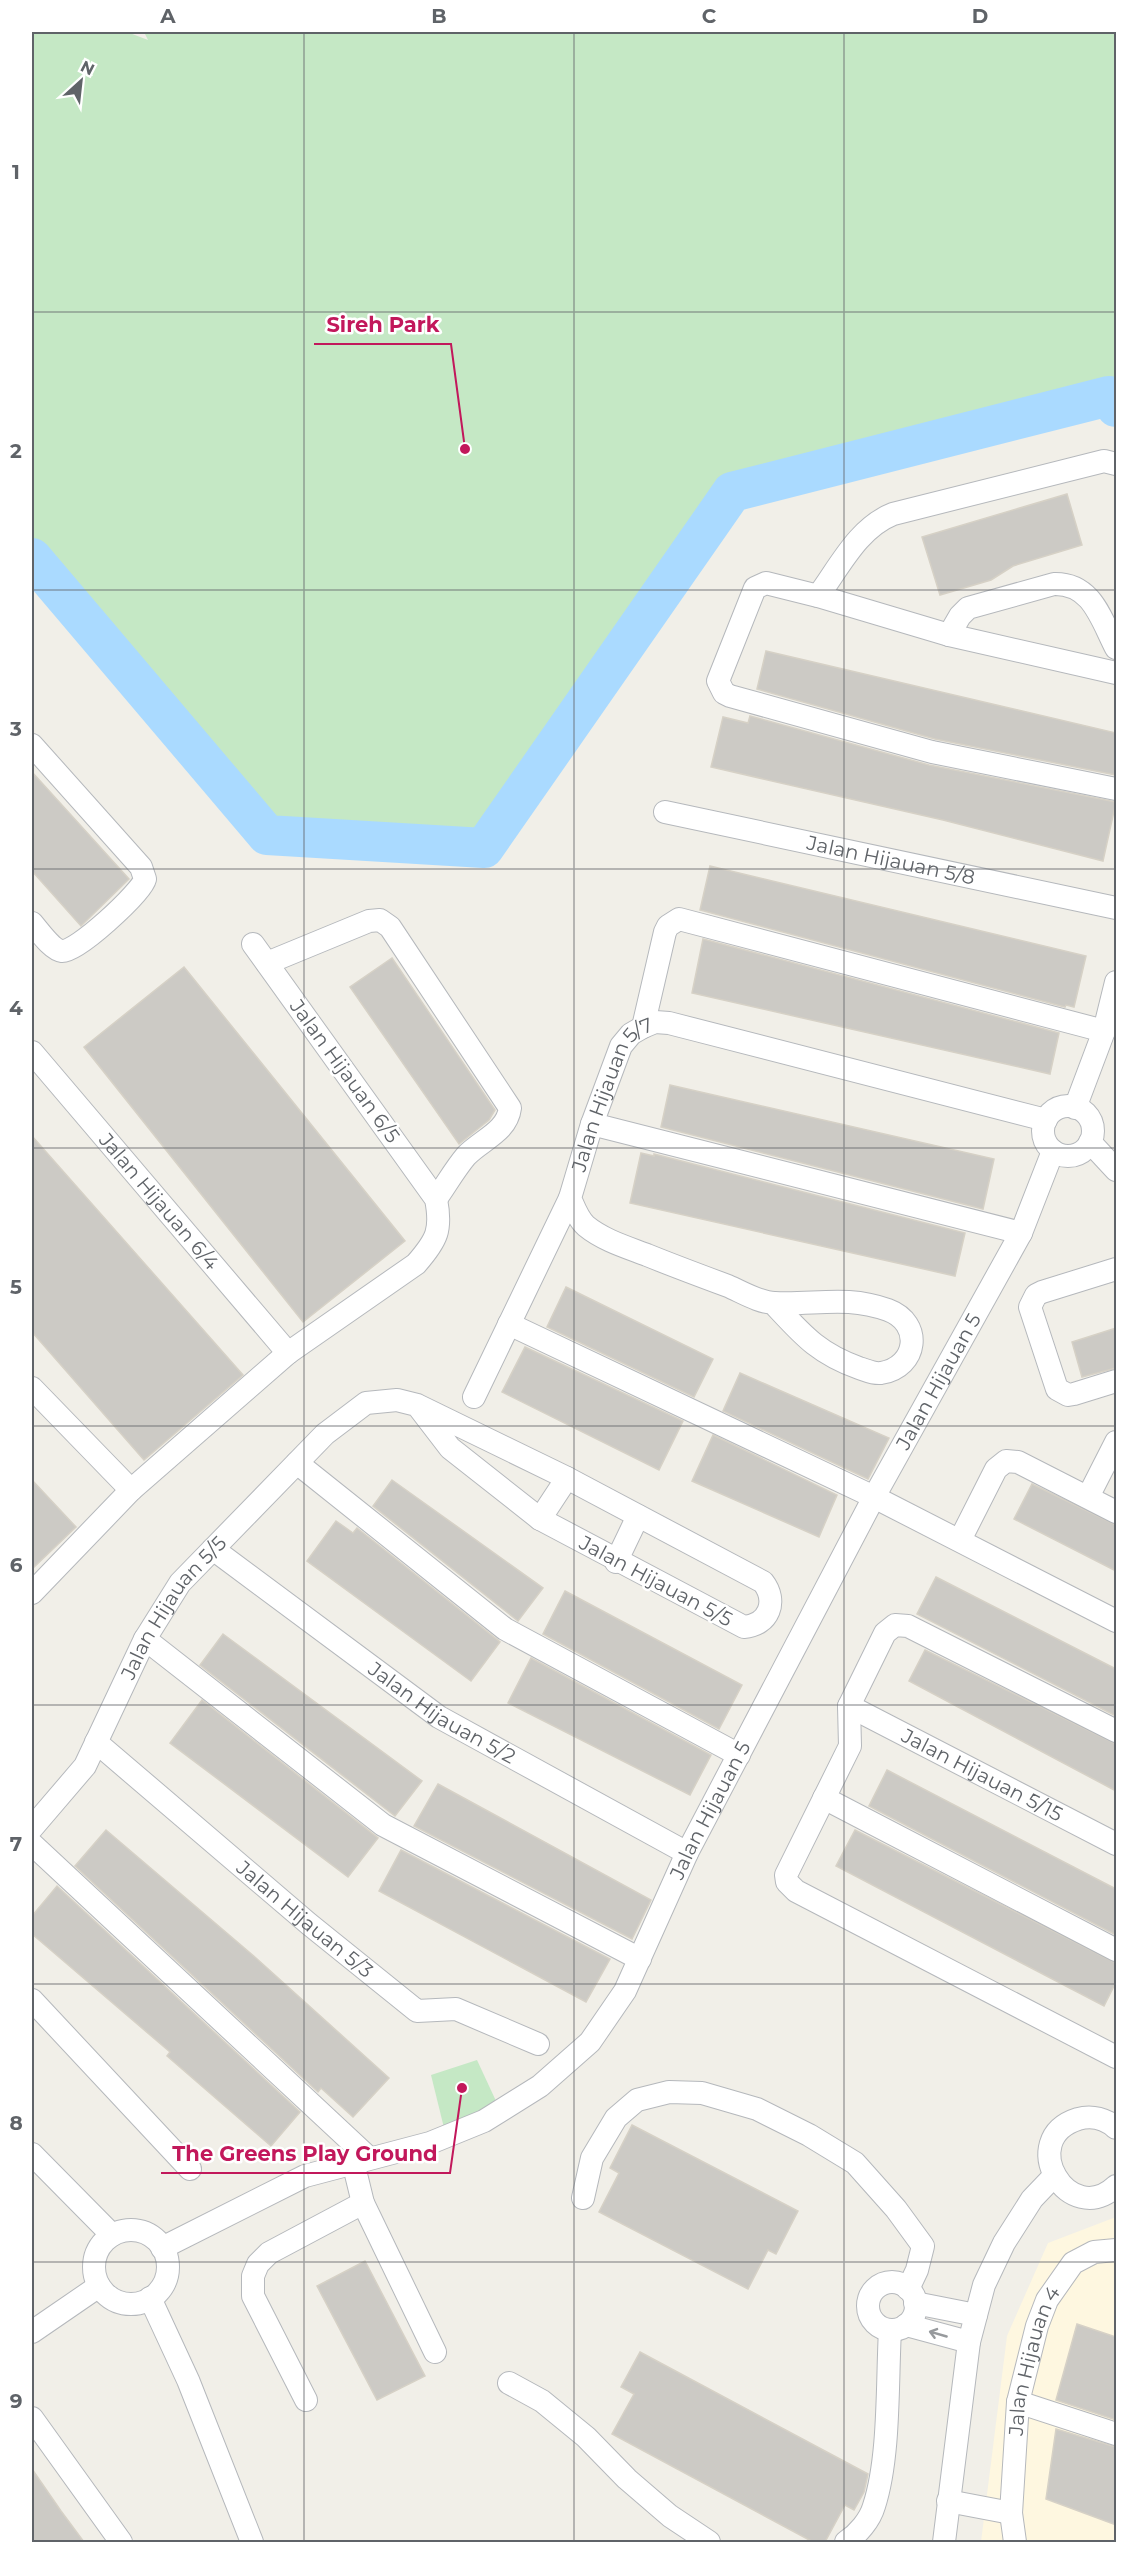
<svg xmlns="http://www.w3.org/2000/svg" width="1148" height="2574" viewBox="0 0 1148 2574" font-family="Montserrat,sans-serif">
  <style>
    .commercial { fill: #fef7e0 }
    .green { fill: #c5e8c5 }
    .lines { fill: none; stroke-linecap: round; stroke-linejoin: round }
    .river { stroke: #aadaff; stroke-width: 40 }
    .building { fill: #cccac5; stroke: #d6d1c6; stroke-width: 1.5 }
    .minor-casing { stroke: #b5b8bc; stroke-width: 24 }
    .minor { stroke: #fff; stroke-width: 22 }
    .oneway { stroke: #979a9d }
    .grid { fill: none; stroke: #5f6368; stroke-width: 1.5; stroke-opacity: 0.55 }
    .labels { text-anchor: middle; stroke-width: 5; stroke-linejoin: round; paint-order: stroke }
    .street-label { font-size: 20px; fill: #5f6368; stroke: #fff }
    .leader { fill: none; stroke: #c2185b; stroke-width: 2 }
    .callout-dot { fill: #c2185b; stroke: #fff; stroke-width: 2 }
    .callout-label { font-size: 21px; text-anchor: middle; font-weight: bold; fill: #c2185b; stroke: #fff; stroke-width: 5; stroke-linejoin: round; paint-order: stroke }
    .neatline { fill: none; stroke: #5f6368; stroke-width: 2 }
    .grid-label { font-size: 20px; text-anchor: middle; font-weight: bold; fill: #5f6368 }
  </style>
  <rect width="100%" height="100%" fill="#f1efe8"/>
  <!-- commercial -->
  <polygon class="commercial" points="1116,2217 1116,2542 981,2542 1007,2336 1048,2243"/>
  <!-- green -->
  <g class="green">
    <polygon points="32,32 127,32 148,40 144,32 1116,32 1116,407 1109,396 732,492 484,848 267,835 32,558"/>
    <polygon points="477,2060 496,2101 446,2136 431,2075"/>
  </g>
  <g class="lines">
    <!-- river -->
    <polyline class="river" points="32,558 267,835 484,848 732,492 1109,396 1116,407"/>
  </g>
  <!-- building -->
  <g class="building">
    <polygon points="1067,494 1082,545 1013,566 991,580 940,595 922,537"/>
    <polygon points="766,651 1116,733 1116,775 935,739 757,689"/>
    <polygon points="750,716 929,765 1116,802 1103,861 943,820 711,767 723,717 748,723"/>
    <polygon points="32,772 129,879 81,926 32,871"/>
    <polygon points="710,866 1086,956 1074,1007 1066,1005 1065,1007 700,910"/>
    <polygon points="703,939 1059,1033 1050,1074 692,993"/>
    <polygon points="392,958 495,1110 489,1120 459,1144 350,987"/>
    <polygon points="184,967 405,1241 303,1322 84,1047"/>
    <polygon points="670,1085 994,1159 983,1209 661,1127"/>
    <polygon points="32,1136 243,1375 144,1460 32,1332"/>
    <polygon points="641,1153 654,1156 654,1154 965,1233 955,1276 630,1203"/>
    <polygon points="566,1287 713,1359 694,1397 547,1327"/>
    <polygon points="1116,1328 1116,1368 1082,1377 1072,1342"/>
    <polygon points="525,1347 683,1421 659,1470 502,1392"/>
    <polygon points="740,1373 889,1438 868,1479 723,1411"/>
    <polygon points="713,1435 837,1495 819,1537 692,1481"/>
    <polygon points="32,1480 76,1527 32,1569"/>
    <polygon points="392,1480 543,1588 518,1621 373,1506"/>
    <polygon points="1032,1484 1116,1525 1116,1571 1014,1519"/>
    <polygon points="336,1521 353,1533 357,1528 500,1642 471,1681 307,1561"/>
    <polygon points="936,1577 1116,1669 1116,1716 917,1614"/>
    <polygon points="565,1591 742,1685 719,1729 543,1634"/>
    <polygon points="223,1634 422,1781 395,1816 200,1665"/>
    <polygon points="925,1650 1116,1744 1116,1791 909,1681"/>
    <polygon points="531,1658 711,1755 690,1795 508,1703"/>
    <polygon points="202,1700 378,1838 348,1877 170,1743"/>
    <polygon points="887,1770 1116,1889 1116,1935 869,1806"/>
    <polygon points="438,1784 651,1900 632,1939 414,1826"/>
    <polygon points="106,1830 256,1958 389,2078 353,2117 321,2088 318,2092 75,1866"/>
    <polygon points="855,1830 1116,1963 1116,1982 1104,2006 836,1866"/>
    <polygon points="401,1850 610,1959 586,2002 379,1891"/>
    <polygon points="57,1886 300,2112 271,2146 167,2056 170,2052 32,1934 32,1916"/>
    <polygon points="632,2125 798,2211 776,2254 768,2250 748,2289 599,2212 619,2173 610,2168"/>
    <polygon points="365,2261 425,2376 377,2400 317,2286"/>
    <polygon points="1077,2324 1116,2337 1116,2420 1056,2400"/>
    <polygon points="640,2352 868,2474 864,2492 854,2510 845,2505 825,2542 813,2542 612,2434 634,2394 621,2387"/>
    <polygon points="1056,2429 1116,2447 1116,2525 1046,2499"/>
    <polygon points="32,2469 61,2511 84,2542 32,2542"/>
  </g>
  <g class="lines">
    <!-- minor casing -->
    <g class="minor-casing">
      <g id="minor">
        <path d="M818,596c22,-30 40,-68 75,-82l211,-53 12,3"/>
        <path d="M949,635l11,-19 8,-8 86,-24c38,-1 47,35 62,64"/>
        <polyline points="1116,673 949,635 818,596 766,583 755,588 753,593 718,681 724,693 730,696 932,752 1116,789"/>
        <path d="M32,745l109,122 4,12c-3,13 -70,75 -83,72 -10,-1 -23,-20 -30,-28"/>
        <path id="s1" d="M665,812l451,96"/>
        <path d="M267,963l102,-42 11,-1 10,7 120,181c-3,24 -29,32 -44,48 -11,13 -20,29 -30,43"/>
        <polyline points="643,1027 665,932 668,926 679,919 1104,1031"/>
        <path id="s2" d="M32,1052l256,301"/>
        <circle cx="1068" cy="1131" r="25"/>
        <polyline points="1075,1108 1104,1031 1116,982"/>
        <polyline points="592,1124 1021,1233"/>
        <polyline points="1090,1142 1116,1170"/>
        <polyline points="1116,1269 1042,1292 1036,1295 1030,1307 1057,1389 1068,1395 1074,1394 1116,1381"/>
        <path id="s3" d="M773,1303c29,31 44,50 86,65 7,2 14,6 22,5 37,-6 42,-50 7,-63 -41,-15 -73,-5 -113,-7 -15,0 -33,-11 -47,-17 -27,-10 -54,-20 -81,-31 -21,-8 -44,-15 -61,-29 -8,-7 -12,-19 -16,-28l22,-74 29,-78 10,-12 12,-7 12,-5 14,1 377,97"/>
        <polyline points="509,1324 874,1497 1116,1621"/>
        <polyline points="32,1388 131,1490"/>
        <polyline points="474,1397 570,1198"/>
        <polyline points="297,1463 505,1629 739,1755"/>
        <polyline points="1088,1497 1116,1442"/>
        <polyline points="540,1519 567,1478"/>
        <polyline points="960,1540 996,1469 1006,1461 1018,1462 1116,1512"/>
        <path id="s4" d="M213,1549l226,168 248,136"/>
        <polyline points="616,1562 638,1516"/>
        <path d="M32,1593l99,-103 157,-137 128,-89c21,-24 26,-34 20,-65l-183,-255"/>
        <polyline points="145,1639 383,1825 640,1959"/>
        <path id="s5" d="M849,1706l267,138"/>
        <polyline points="1116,1731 908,1626 895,1625 885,1633 849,1706 850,1746 786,1875 787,1882 796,1891 1116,2057"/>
        <path id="s6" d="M96,1742l213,182 108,87 39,-2 82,35"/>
        <polyline points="824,1798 1116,1950"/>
        <path id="s7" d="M32,1828l53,-62 60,-127 35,-56 145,-149 41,-31 31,-3 20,5 150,73 196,104c15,19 6,43 -19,45l-204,-108 -90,-71 -33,-43"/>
        <polyline points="32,1844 369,2158"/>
        <polyline points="32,2000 190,2169"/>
        <path d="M1116,2128c-10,-9 -24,-13 -38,-9 -63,20 -9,111 38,67"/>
        <polyline points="32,2154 112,2235"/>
        <polyline points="353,2162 363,2203 435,2352"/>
        <polyline points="583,2198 592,2158 616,2118 637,2100 669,2092 702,2093 757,2109 809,2135 855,2163 896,2209 923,2246 917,2270 908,2289"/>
        <circle cx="131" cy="2267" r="37"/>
        <path id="s8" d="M162,2248l143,-72 125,-33 54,-22 56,-35 50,-44 35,-51 62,-138 187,-356 147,-264 32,-82"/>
        <circle cx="892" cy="2306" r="24"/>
        <polyline points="150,2298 188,2380 252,2542"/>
        <polyline points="915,2303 976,2315"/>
        <polyline points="906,2325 969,2342"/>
        <polyline points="32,2332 99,2286"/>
        <polyline points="509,2383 542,2401 586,2437 627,2479 670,2516 709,2542"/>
        <polyline points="306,2400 253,2296 253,2276 258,2264 269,2253 363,2203"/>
        <polyline points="1018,2402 1116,2434"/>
        <polyline points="32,2418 121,2542"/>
        <polyline points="948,2501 1011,2513"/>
        <path d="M846,2542c12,-8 24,-22 28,-36 16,-49 13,-124 16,-176"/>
        <polyline points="944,2542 969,2342 984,2285 1004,2243 1032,2199 1054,2176"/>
        <path id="s9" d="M1015,2542l-4,-29 7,-111 19,-76 10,-26 26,-37 21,-11 22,-2"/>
      </g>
    </g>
    <!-- minor -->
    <use href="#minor" class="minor"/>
  </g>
  <!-- one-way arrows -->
  <defs><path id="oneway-shaft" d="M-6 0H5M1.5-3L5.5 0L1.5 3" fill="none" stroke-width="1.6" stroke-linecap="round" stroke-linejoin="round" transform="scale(1.5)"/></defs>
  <use class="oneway" href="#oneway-shaft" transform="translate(938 2334) rotate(-164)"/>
  <!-- grid -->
  <path class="grid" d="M304,32v2510M574,32v2510M844,32v2510M32,312h1084M32,590h1084M32,869h1084M32,1148h1084M32,1426h1084M32,1705h1084M32,1984h1084M32,2262h1084"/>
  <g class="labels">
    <!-- street labels -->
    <g class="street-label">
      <text dy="7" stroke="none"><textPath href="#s1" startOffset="231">Jalan Hijauan 5/8</textPath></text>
      <text transform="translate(345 1071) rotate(54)" y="7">Jalan Hijauan 6/5</text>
      <text dy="7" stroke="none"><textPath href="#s3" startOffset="687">Jalan Hijauan 5/7</textPath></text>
      <text dy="7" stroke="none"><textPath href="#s2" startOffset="196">Jalan Hijauan 6/4</textPath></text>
      <text dy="7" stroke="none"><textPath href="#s8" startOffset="1228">Jalan Hijauan 5</textPath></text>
      <text transform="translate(656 1581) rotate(28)" y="7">Jalan Hijauan 5/5</text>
      <text dy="7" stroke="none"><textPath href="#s7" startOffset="264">Jalan Hijauan 5/5</textPath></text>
      <text dy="7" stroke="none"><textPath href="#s4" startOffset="282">Jalan Hijauan 5/2</textPath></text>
      <text dy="7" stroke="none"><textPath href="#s5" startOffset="150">Jalan Hijauan 5/15</textPath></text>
      <text dy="7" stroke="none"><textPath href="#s8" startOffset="742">Jalan Hijauan 5</textPath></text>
      <text dy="7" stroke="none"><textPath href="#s6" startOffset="274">Jalan Hijauan 5/3</textPath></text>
      <text dy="7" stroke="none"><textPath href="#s9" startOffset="184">Jalan Hijauan 4</textPath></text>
    </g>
  </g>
  <!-- callouts -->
  <path class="leader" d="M465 449L451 344H314M462 2088L450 2173H161"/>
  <g class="callout-dot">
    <circle cx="465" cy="449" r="6"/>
    <circle cx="462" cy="2088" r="6"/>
  </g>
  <g class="callout-label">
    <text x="383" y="332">Sireh Park</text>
    <text x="305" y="2161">The Greens Play Ground</text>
  </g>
  <!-- border -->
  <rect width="1148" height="2574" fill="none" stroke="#ffffff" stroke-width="66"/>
  <!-- north arrow -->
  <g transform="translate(81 81) rotate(27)" stroke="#ffffff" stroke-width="4.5" paint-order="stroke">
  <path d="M0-4.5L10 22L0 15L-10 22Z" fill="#5f6368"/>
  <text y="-9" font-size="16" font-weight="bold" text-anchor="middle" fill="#5f6368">N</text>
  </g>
  <rect x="33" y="33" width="1082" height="2508" class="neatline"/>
  <g class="grid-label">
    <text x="168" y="23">A</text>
    <text x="439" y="23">B</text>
    <text x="709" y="23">C</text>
    <text x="980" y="23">D</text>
    <text x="16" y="179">1</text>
    <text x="16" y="458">2</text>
    <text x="16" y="736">3</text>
    <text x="16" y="1015">4</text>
    <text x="16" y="1294">5</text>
    <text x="16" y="1572">6</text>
    <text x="16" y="1851">7</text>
    <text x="16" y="2130">8</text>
    <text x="16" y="2408">9</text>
  </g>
</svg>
